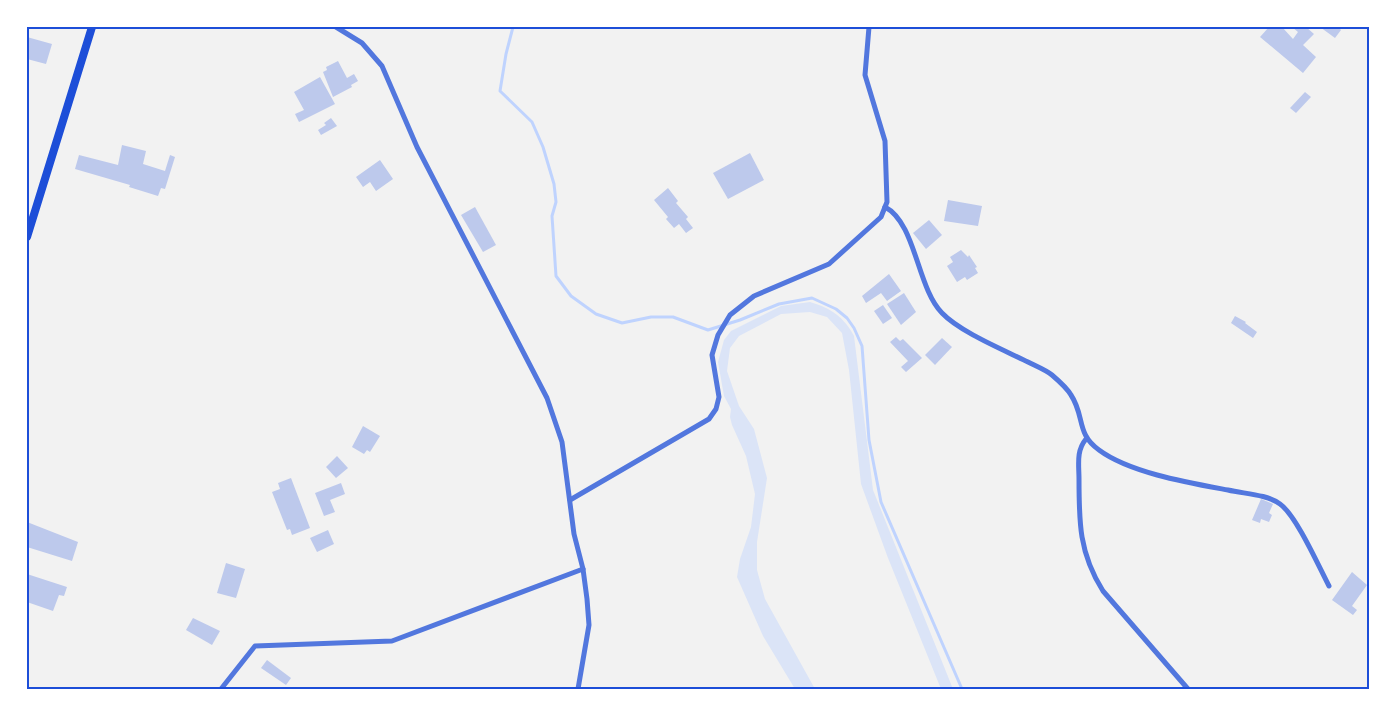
<svg xmlns="http://www.w3.org/2000/svg" width="1396" height="716" viewBox="0 0 1396 716" font-family="'Roboto Condensed',sans-serif">
  <style>
    .green { fill: #dbe4f7 }
    .lines { fill: none; stroke-linecap: round; stroke-linejoin: round }
    .stream { stroke: #bfd3fe; stroke-width: 3 }
    .building { fill: #bdc9ec }
    .minor { stroke: #5277de; stroke-width: 5 }
    .primary { stroke: #1d4ed8; stroke-width: 8 }
    .neatline { fill: none; stroke: #1d4ed8; stroke-width: 2 }
  </style>
  <rect width="100%" height="100%" fill="#f2f2f2"/>
  <!-- green -->
  <path class="green" d="M810,302c21,6 34,15 44,34l19,154 80,199h-12l-53,-131 -27,-74 -12,-114 -7,-37 -15,-16 -17,-5 -29,2 -42,22 -9,12 -3,23 12,35 15,23 13,49 -10,64v28l8,29 50,90h-20l-32,-53 -26,-59 3,-18 11,-32 4,-33 -9,-38 -14,-31 -2,-8 1,-8 -7,-13 -6,-34 6,-22 7,-9 50,-25z"/>
  <g class="lines">
    <!-- stream -->
    <polyline class="stream" points="513,27 506,54 500,91 532,122 543,147 554,184 556,202 552,216 556,276 571,296 596,314 622,323 651,317 673,317 708,330 740,320 779,304 812,298 836,309 847,318 854,328 862,346 869,440 881,502 962,689"/>
  </g>
  <!-- building -->
  <g class="building">
    <polygon points="1269,27 1282,27 1293,39 1298,32 1292,27 1306,27 1314,34 1303,45 1316,57 1303,73 1260,37"/>
    <polygon points="1320,27 1338,27 1341,30 1335,38"/>
    <polygon points="27,37 52,44 46,64 27,59"/>
    <polygon points="338,61 347,78 354,74 358,81 351,85 352,87 333,97 323,72 327,70 326,67"/>
    <polygon points="320,77 335,104 299,122 295,114 304,110 294,92"/>
    <polygon points="1305,92 1311,97 1296,113 1290,108"/>
    <polygon points="331,118 337,126 321,135 318,130 326,125 324,123"/>
    <polygon points="122,145 146,151 143,164 165,171 170,155 175,157 165,189 161,188 158,196 129,187 130,185 75,169 79,155 118,165"/>
    <polygon points="750,153 764,180 728,199 713,173"/>
    <polygon points="380,160 393,179 376,191 370,182 363,187 356,177"/>
    <polygon points="668,188 678,201 676,203 688,217 686,219 693,228 686,233 679,224 674,228 666,219 668,217 654,200"/>
    <polygon points="948,200 982,206 978,226 944,221"/>
    <polygon points="475,207 496,245 483,252 461,215"/>
    <polygon points="929,220 942,235 926,249 913,233"/>
    <polygon points="961,250 968,257 969,255 977,267 975,268 978,273 967,280 965,277 957,282 947,266 953,262 950,257"/>
    <polygon points="889,274 901,291 887,301 881,293 866,303 862,296"/>
    <polygon points="904,293 916,312 901,325 887,304"/>
    <polygon points="883,305 892,318 883,324 874,311"/>
    <polygon points="1235,316 1246,322 1245,323 1257,332 1253,338 1231,323"/>
    <polygon points="896,337 900,341 903,339 922,358 906,372 901,367 908,361 890,342"/>
    <polygon points="942,338 952,347 935,365 925,355"/>
    <polygon points="363,426 380,436 370,452 367,450 364,454 352,447"/>
    <polygon points="337,456 348,468 336,478 326,467"/>
    <polygon points="291,478 310,528 292,535 290,529 287,530 272,492 280,489 278,483"/>
    <polygon points="341,483 345,494 330,500 335,512 324,516 315,493"/>
    <polygon points="1261,499 1273,504 1269,513 1272,515 1269,522 1261,519 1260,523 1252,520"/>
    <polygon points="27,522 78,542 72,561 27,547"/>
    <polygon points="328,530 334,544 317,552 310,538"/>
    <polygon points="226,563 245,569 236,598 217,593"/>
    <polygon points="1352,572 1367,585 1352,606 1357,610 1353,615 1332,600"/>
    <polygon points="27,574 67,587 64,596 59,595 53,611 27,602"/>
    <polygon points="193,618 220,631 212,645 186,630"/>
    <polygon points="267,660 291,678 286,685 261,668"/>
  </g>
  <g class="lines">
    <!-- minor -->
    <g class="minor">
      <polyline points="336,27 362,43 382,66 417,147 547,398 562,442 574,534 583,569 587,599 589,625 578,689"/>
      <path d="M885,207c31,16 32,81 57,106 18,19 62,37 86,49 8,4 18,8 24,13 7,6 15,13 19,20 14,21 5,39 28,55 31,23 91,33 129,40 17,4 38,4 52,14 16,11 39,63 49,82"/>
      <path d="M1086,439c-10,12 -7,26 -7,40 0,43 0,74 24,112l85,98"/>
      <polyline points="570,500 709,419 716,409 719,397 712,355 718,335 730,315 754,296 829,264 881,217 887,202 885,141 865,75 869,27"/>
      <polyline points="221,689 255,646 392,641 583,569"/>
    </g>
    <!-- primary -->
    <polyline class="primary" points="27,237 92,27"/>
  </g>
  <!-- border -->
  <rect width="1396" height="716" fill="none" stroke="#ffffff" stroke-width="57"/>
  <rect x="28" y="28" width="1340" height="660" class="neatline"/>
</svg>
